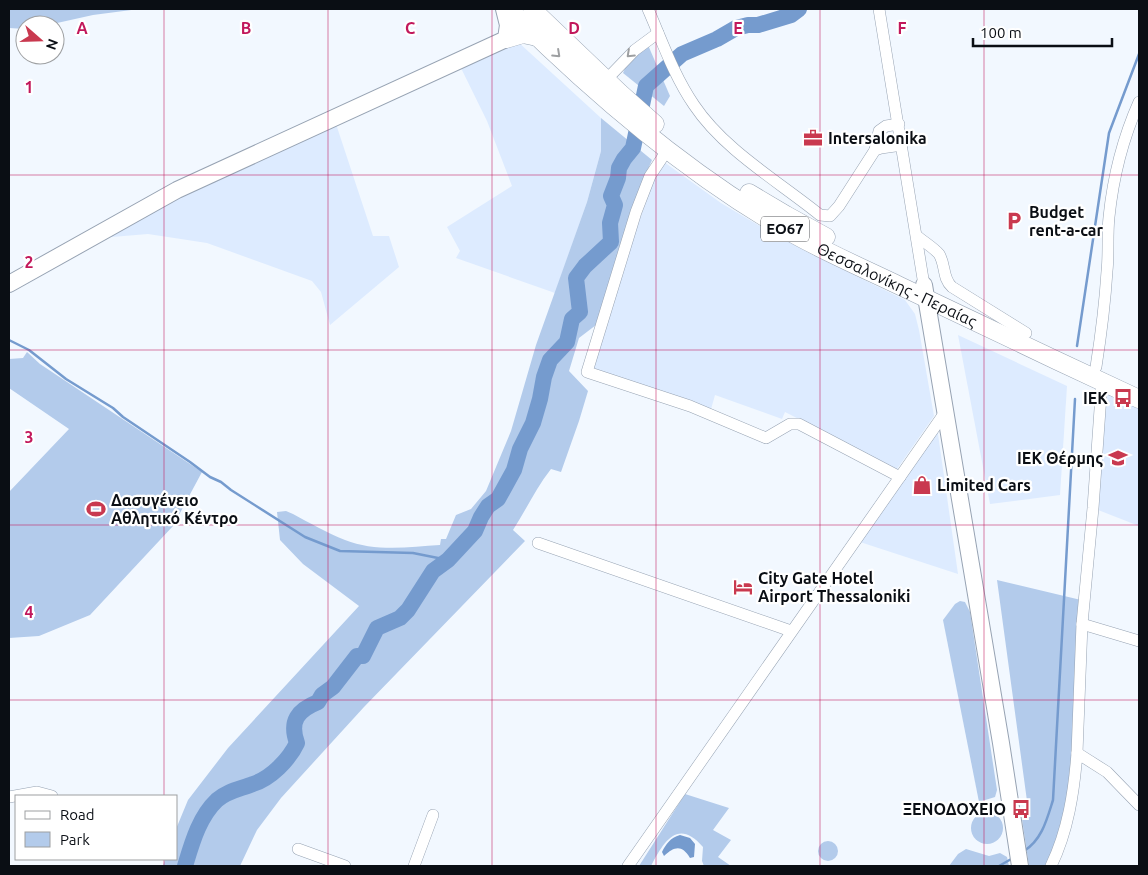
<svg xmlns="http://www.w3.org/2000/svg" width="1148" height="875" viewBox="0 0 1148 875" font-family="Ubuntu,sans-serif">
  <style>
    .built { fill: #ddebff }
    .green { fill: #b3cbeb }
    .water { fill: #759bce }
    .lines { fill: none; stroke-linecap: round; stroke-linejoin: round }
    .stream { stroke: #759bce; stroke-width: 2.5 }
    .river { stroke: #759bce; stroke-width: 16 }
    .street-casing { stroke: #97a3b3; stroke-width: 12 }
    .secondary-casing { stroke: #97a3b3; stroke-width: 18 }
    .primary-casing { stroke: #97a3b3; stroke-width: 19 }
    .street { stroke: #fff; stroke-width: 11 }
    .secondary { stroke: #fff; stroke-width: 16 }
    .primary { stroke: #fff; stroke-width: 18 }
    .oneway { stroke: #9d9fa1 }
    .grid { fill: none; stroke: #c2185b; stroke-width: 1; stroke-opacity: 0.55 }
    .labels { text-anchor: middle; stroke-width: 4.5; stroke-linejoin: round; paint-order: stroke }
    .shield { fill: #fff; stroke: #54565a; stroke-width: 1 }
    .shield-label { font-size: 15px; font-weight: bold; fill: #0a0e14 }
    .poi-label { font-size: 16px; font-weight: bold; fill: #0a0e14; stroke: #fff; text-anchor: start }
    .street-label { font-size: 16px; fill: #0a0e14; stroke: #fff }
    .grid-label { font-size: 16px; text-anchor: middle; font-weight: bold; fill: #c2185b; stroke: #fff; stroke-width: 4.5; stroke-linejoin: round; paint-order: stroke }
  </style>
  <rect width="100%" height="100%" fill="#f2f8ff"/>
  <!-- built -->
  <g class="built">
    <polygon points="517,41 601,118 601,151 587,202 555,293 456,258 460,251 447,227 512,186 487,121 460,66"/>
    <polygon points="336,124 373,236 389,236 399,267 330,325 321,292 312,281 207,243 148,234 100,238 183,195"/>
    <polygon points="664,162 721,203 758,225 811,254 905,300 915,314 919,330 934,416 897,469 785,412 782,419 715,395 711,409 593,370 628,253 653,182"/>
    <polygon points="958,335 1067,386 1060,495 990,504"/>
    <polygon points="1101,391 1139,408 1139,526 1093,508"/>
    <polygon points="937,427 958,574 860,542"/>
  </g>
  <!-- green -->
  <g class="green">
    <polygon points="9,9 139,9 93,15 48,25 25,25 25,29 9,28"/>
    <polygon points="648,45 670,96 664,106 623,73 626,66"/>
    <path d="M601,118l51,42 -7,16 -49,149 -17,13 -10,33 19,20 -9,30 -18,51 -10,-3c-15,19 -25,41 -38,61l12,11 -161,166 -83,91 -24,32 -17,36h-77l2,-7h11v-30l12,-29 40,-52 131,-142 -56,-42 -23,-24 -3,-28 9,-1 7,3c17,9 34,19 52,26 30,12 64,7 95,5l1,-6h5l10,-24 15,-6 15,-18 25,-60 25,-86 51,-143 14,-51z"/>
    <polygon points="27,352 40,364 202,472 173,526 90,615 39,636 9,638 9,492 69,429 9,388 9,359 23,358"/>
    <polygon points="997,580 1081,600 1071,782 1057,849 1047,866 1029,866 1022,819 1024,816 1027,801"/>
    <polygon points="960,601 965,602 970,612 997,790 995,797 979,802 943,620 955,604"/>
    <path d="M685,794l44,14 -16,22 18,10 -13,17 13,9h-27l-2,-5 1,-14c-25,-29 -39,-6 -52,19h-12z"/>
    <circle cx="987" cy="828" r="16"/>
    <circle cx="828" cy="851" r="10"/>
    <polygon points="966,849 989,856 1000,853 1007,857 1009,866 949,866 958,854"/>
  </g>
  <!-- water -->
  <path class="water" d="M680,835l10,3 5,6 -1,13 -4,1c-8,-13 -15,-12 -26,-2l-2,-4c4,-8 8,-14 18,-17z"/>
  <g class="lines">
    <!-- stream -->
    <g class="stream">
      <polyline points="9,340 29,350 66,379 113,408 123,417 190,462 210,477 221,482 231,490 305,537 340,551 413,553 448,560"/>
      <polyline points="1077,346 1109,133 1139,54"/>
      <path d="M1024,851c18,-11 23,-32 29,-51l22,-401"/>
      <polyline points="999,866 1013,858"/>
    </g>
    <!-- river -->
    <path class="river" d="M185,866c7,-23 14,-49 32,-66 10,-9 23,-11 36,-16 18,-6 36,-24 44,-41 -8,-22 1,-33 21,-41l4,-7 11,-8 24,-31h6l14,-28 23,-10 8,-8 25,-39 15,-11 27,-29 6,-14 7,-11 10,-7 16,-29 6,-21 13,-26 7,-24 4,-22 6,-17 17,-18 5,-23 8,-7 -4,-34 9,-12 26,-24 -1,-19 5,-18 -4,-9 7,-18 1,-10 5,-9 9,-11 13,-62 36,-32 35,-15 19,-11 12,-3h10l33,-10 8,-6"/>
    <!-- street casing -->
    <g class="street-casing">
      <g id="street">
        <path d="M648,9c14,32 26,67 46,96 30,45 84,76 126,110l10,1 9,-10 36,-56 6,-2 21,-3"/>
        <polyline points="879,9 924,285"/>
        <polyline points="606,80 635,50 658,33"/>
        <polyline points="668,149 650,176 636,212 587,372 690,406 766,438 790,424 799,424 900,477"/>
        <polyline points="875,150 879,131 886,126 899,124"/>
        <path d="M917,236c7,6 17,12 22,18 7,11 3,24 13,33l74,46"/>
        <path d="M1096,367c5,-32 9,-64 11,-96 2,-18 0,-36 2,-54 4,-39 14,-79 30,-115"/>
        <polyline points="538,543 791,631"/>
        <polyline points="1082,624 1139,641"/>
        <polyline points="1077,753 1082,624 1093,508 1102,381"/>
        <polyline points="9,797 37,792 52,796"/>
        <polyline points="298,849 345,866"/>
        <polyline points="414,866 433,815"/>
        <polyline points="628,866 946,411"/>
        <path d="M1051,866c17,-35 23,-74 26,-113l30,19 32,33"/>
      </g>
    </g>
    <!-- secondary casing -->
    <g class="secondary-casing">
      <g id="secondary">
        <polyline points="9,284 177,190 506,39 508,25 504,9"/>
        <polyline points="924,285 1001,743 1020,866"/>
      </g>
    </g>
    <!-- primary casing -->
    <g class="primary-casing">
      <g id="primary">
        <path id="s1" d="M509,9c77,77 166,154 260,211 41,25 87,45 131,66 80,38 159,76 239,113"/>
        <polyline points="532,9 620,93 655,124"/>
        <polyline points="506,39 523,34 537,37"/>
        <polyline points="749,193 786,215 826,237"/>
      </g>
    </g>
    <!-- street -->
    <use href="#street" class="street"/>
    <!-- secondary -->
    <use href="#secondary" class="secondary"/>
    <!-- primary -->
    <use href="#primary" class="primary"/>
  </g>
  <!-- one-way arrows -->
  <defs><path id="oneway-chevron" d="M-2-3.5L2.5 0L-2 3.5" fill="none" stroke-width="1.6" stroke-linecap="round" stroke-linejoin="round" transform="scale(1.25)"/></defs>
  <g class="oneway">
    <use href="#oneway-chevron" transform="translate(557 54) rotate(43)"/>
    <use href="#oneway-chevron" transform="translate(630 54) rotate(137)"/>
  </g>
  <!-- grid -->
  <path class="grid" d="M164,9v787M328,9v857M492,9v857M656,9v857M820,9v857M984,9v857M9,175h1130M9,350h1130M9,525h1130M9,700h1130M164,859v7"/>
  <!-- icons -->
  <defs>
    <g id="office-bare" transform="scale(1.5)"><path d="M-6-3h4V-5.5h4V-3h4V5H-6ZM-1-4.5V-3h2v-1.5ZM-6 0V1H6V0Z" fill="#c9394f" stroke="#fff" stroke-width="2.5" paint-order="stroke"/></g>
    <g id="parking-bare" transform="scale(1.5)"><path d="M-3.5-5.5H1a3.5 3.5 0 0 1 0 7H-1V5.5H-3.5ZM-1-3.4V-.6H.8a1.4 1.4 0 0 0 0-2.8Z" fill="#c9394f" stroke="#fff" stroke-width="2.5" paint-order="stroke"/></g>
    <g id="bus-bare" transform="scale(1.5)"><path d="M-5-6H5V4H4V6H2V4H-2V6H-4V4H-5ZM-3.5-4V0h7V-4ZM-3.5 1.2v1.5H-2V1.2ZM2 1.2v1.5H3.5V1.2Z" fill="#c9394f" stroke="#fff" stroke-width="2.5" paint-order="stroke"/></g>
    <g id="school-bare" transform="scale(1.5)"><path d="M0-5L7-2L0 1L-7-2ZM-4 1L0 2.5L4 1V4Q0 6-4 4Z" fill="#c9394f" stroke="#fff" stroke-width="2.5" paint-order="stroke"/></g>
    <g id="shop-bare" transform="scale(1.5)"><path d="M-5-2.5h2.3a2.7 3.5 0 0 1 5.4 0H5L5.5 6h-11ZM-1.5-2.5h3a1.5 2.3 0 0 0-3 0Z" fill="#c9394f" stroke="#fff" stroke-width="2.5" paint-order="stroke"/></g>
    <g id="stadium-bare" transform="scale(1.5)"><path d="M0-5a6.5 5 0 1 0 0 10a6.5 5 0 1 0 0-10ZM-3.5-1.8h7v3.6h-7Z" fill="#c9394f" stroke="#fff" stroke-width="2.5" paint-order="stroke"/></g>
    <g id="hotel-bare" transform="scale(1.5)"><path d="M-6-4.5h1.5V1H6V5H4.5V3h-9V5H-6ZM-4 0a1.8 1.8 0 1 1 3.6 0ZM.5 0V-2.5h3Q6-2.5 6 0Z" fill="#c9394f" stroke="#fff" stroke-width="2.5" paint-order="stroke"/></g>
  </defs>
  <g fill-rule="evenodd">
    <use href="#office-bare" x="813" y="138"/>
    <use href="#parking-bare" x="1014" y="221"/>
    <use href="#bus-bare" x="1123" y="398"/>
    <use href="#school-bare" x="1118" y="458"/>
    <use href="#shop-bare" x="922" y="485"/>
    <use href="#stadium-bare" x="96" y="509"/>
    <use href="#hotel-bare" x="743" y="587"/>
    <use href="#bus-bare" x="1021" y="809"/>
  </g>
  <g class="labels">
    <!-- shield labels -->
    <rect class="shield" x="761" y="216.5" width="48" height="25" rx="4"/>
    <g class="shield-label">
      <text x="785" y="234">ΕΟ67</text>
    </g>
    <!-- poi labels -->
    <g class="poi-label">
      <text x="828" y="144">Intersalonika</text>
      <text x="1029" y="218">Budget<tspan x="1029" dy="18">rent-a-car</tspan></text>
      <text x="1108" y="404" text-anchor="end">ΙΕΚ</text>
      <text x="1103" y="464" text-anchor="end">ΙΕΚ Θέρμης</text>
      <text x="937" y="491">Limited Cars</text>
      <text x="111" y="506">Δασυγένειο<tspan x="111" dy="18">Αθλητικό Κέντρο</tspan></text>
      <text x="758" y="584">City Gate Hotel<tspan x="758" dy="18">Airport Thessaloniki</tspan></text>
      <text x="1006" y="815" text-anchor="end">ΞΕΝΟΔΟΧΕΙΟ</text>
    </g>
    <!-- street labels -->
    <g class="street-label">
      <text dy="6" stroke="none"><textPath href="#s1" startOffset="479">Θεσσαλονίκης - Περαίας</textPath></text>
    </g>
  </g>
  <g class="grid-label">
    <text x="82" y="34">A</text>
    <text x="246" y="34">B</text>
    <text x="410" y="34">C</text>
    <text x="574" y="34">D</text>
    <text x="738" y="34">E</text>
    <text x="902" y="34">F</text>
    <text x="29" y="93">1</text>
    <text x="29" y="268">2</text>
    <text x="29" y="443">3</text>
    <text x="29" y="618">4</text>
  </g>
  <!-- border -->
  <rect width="1148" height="875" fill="none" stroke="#0a0e14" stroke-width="20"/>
  <!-- legend -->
  <rect x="15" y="795" width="162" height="65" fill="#ffffff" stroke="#9d9fa1"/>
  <rect x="25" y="811" width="25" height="8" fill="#ffffff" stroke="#9d9fa1"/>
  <text x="60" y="820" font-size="15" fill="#0a0e14">Road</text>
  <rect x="25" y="832" width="25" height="15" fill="#b3cbeb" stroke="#9d9fa1"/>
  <text x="60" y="845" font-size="15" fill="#0a0e14">Park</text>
  <!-- north arrow -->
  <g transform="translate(40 40) rotate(110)"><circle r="24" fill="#ffffff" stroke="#9d9fa1"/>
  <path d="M0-4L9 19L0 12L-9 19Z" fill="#c9394f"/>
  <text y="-8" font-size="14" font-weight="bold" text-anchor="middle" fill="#0a0e14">N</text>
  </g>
  <!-- scale -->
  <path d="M973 38v8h139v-8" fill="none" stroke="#0a0e14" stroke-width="2.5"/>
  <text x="980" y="38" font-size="15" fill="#0a0e14" stroke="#ffffff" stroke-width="4" paint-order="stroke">100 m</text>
</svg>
